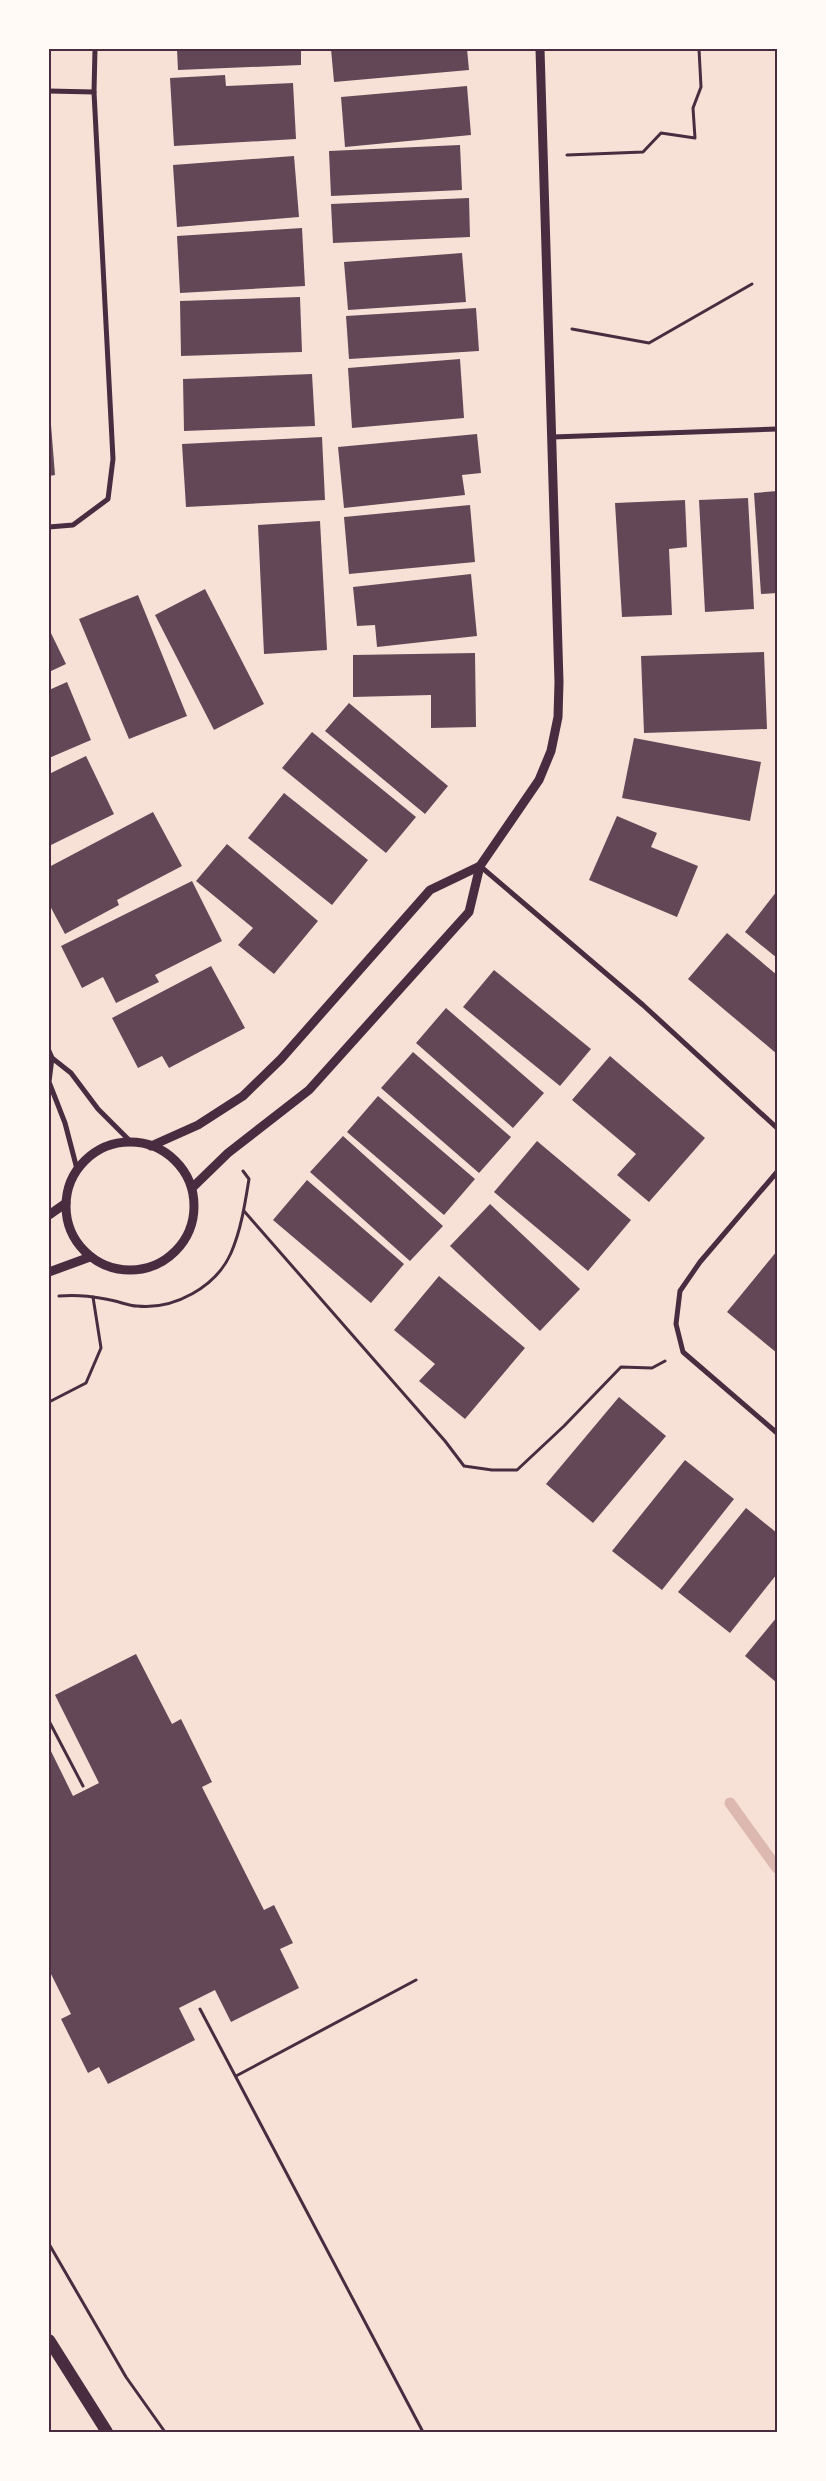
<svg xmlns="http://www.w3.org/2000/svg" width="826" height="2481" viewBox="0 0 826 2481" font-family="'Source Serif 4',serif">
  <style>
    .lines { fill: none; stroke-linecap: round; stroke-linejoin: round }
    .stream { stroke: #dcb8b0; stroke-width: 11 }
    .building { fill: #644757 }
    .path { stroke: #4a2c40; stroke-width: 3 }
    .minor { stroke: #4a2c40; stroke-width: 5 }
    .tertiary { stroke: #4a2c40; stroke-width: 9 }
    .primary { stroke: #4a2c40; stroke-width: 12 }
    .neatline { fill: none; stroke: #4a2c40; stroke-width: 2 }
  </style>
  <rect width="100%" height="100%" fill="#f7e1d7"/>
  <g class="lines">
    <!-- stream -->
    <polyline class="stream" points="730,1803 777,1868"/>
  </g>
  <!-- building -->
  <g class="building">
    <polygon points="177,49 301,49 301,65 178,70"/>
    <polygon points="331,49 467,49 469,70 334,82"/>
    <polygon points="225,75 226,86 293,83 296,139 174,146 170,78"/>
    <polygon points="467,86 471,135 345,147 341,97"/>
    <polygon points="460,145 462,190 331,196 329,151"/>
    <polygon points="294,156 299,217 177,227 173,165"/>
    <polygon points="469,198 470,237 333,243 331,204"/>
    <polygon points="302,228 305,286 180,293 177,236"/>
    <polygon points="462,253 466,302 348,310 344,262"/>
    <polygon points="300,297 302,352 181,356 180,301"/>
    <polygon points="476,308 479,351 349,359 346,316"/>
    <polygon points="460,359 464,418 352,428 348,368"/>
    <polygon points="312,374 315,426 184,431 183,379"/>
    <polygon points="49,425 51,425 55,475 49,476"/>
    <polygon points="477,434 481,473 462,475 465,495 344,508 338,447"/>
    <polygon points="322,437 325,500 186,507 182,444"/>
    <polygon points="777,491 777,593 761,594 754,493"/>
    <polygon points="748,498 754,609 705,612 699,500"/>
    <polygon points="685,500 687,547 669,549 672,615 622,617 615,503"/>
    <polygon points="470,505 475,562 349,574 344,517"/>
    <polygon points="320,521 327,650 264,654 258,525"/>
    <polygon points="471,574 477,636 377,647 375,625 357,626 353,587"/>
    <polygon points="205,589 264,704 214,730 155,615"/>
    <polygon points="138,595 187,716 129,739 79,619"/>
    <polygon points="49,629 66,664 49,672"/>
    <polygon points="764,652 767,729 644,733 641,656"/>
    <polygon points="475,653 476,727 431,728 431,695 353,697 353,655"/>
    <polygon points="67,682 91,740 49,758 49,690"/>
    <polygon points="349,703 448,786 425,814 325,731"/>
    <polygon points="312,732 416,817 386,853 282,768"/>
    <polygon points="634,738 761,762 750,821 622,798"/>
    <polygon points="86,756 114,814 49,846 49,774"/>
    <polygon points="284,793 368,860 332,905 248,838"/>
    <polygon points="153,812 182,866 117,900 119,905 65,934 49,904 49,867"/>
    <polygon points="617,816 657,833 651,847 698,866 677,917 589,880"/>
    <polygon points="227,844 318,921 274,974 238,945 253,928 196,881"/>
    <polygon points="192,881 222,941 155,975 159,982 116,1003 103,977 82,988 61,946"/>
    <polygon points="777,891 777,958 745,932"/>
    <polygon points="727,933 777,975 777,1054 688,979"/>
    <polygon points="211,966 245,1028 169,1068 162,1056 138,1068 112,1018"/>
    <polygon points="494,970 591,1049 560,1086 463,1007"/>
    <polygon points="446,1008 544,1093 513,1128 416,1043"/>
    <polygon points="413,1052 511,1137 479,1173 381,1088"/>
    <polygon points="610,1056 705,1138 649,1202 617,1175 636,1154 572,1100"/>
    <polygon points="378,1096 475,1179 444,1215 347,1132"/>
    <polygon points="343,1136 443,1226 410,1261 310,1172"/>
    <polygon points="537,1141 631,1220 588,1271 494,1192"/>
    <polygon points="307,1180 404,1264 371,1303 273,1220"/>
    <polygon points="490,1204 580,1289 540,1331 450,1246"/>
    <polygon points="777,1251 777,1353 727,1312"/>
    <polygon points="439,1276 525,1348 465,1419 419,1381 435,1364 394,1330"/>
    <polygon points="619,1397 666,1436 593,1523 546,1484"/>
    <polygon points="685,1460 734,1499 662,1590 612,1551"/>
    <polygon points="746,1508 777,1533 777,1574 730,1633 678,1592"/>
    <polygon points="777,1617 777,1683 745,1656"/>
    <polygon points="136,1654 172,1724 181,1719 212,1782 202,1787 264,1910 274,1905 293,1943 280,1949 299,1988 231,2022 215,1990 179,2008 195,2040 108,2084 99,2067 88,2073 61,2019 71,2014 49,1970 49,1747 73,1796 99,1783 55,1695"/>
  </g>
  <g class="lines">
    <!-- path -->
    <g class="path">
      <polyline points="567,155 643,152 661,133 695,138 693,108 701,87 699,49"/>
      <polyline points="572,329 649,343 752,284"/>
      <polyline points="244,1211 445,1441 464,1466 492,1470 517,1470 564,1426 621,1367 652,1368 665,1361"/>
      <path d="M59,1296c20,-2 37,1 56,5 8,2 15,5 22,5 37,4 79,-19 94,-53 10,-23 14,-49 18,-74l-6,-8"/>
      <polyline points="49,1402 86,1383 101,1348 93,1297"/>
      <polyline points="49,1721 83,1786"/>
      <polyline points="200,2009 423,2432"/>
      <polyline points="236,2076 416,1980"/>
      <polyline points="49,2244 126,2377 165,2432"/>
    </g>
    <!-- minor -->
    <g class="minor">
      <polyline points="49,91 94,92"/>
      <polyline points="553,437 777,429"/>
      <polyline points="49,527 73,525 108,499 113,459 94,92 95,49"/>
      <polyline points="480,866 643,1005 777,1128"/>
      <polyline points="49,1051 52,1058 71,1073 98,1109 132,1143"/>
      <polyline points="52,1058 49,1082 65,1123 77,1169"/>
      <polyline points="777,1172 700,1262 680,1291 676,1324 683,1352 777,1433"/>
    </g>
    <!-- tertiary -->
    <g class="tertiary">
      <circle cx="130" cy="1206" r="64"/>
      <polyline points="151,1146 198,1125 243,1096 281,1059 430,890 480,866"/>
      <polyline points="192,1188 228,1153 309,1090 469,912 480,866 539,780 551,751 558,717 559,682 540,49"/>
      <polyline points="49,1215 66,1203"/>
      <polyline points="49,1272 90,1257"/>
    </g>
    <!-- primary -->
    <polyline class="primary" points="49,2340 107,2432"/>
  </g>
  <!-- border -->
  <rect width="826" height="2481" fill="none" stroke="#fffaf5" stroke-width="100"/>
  <rect x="50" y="50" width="726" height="2381" class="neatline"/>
</svg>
